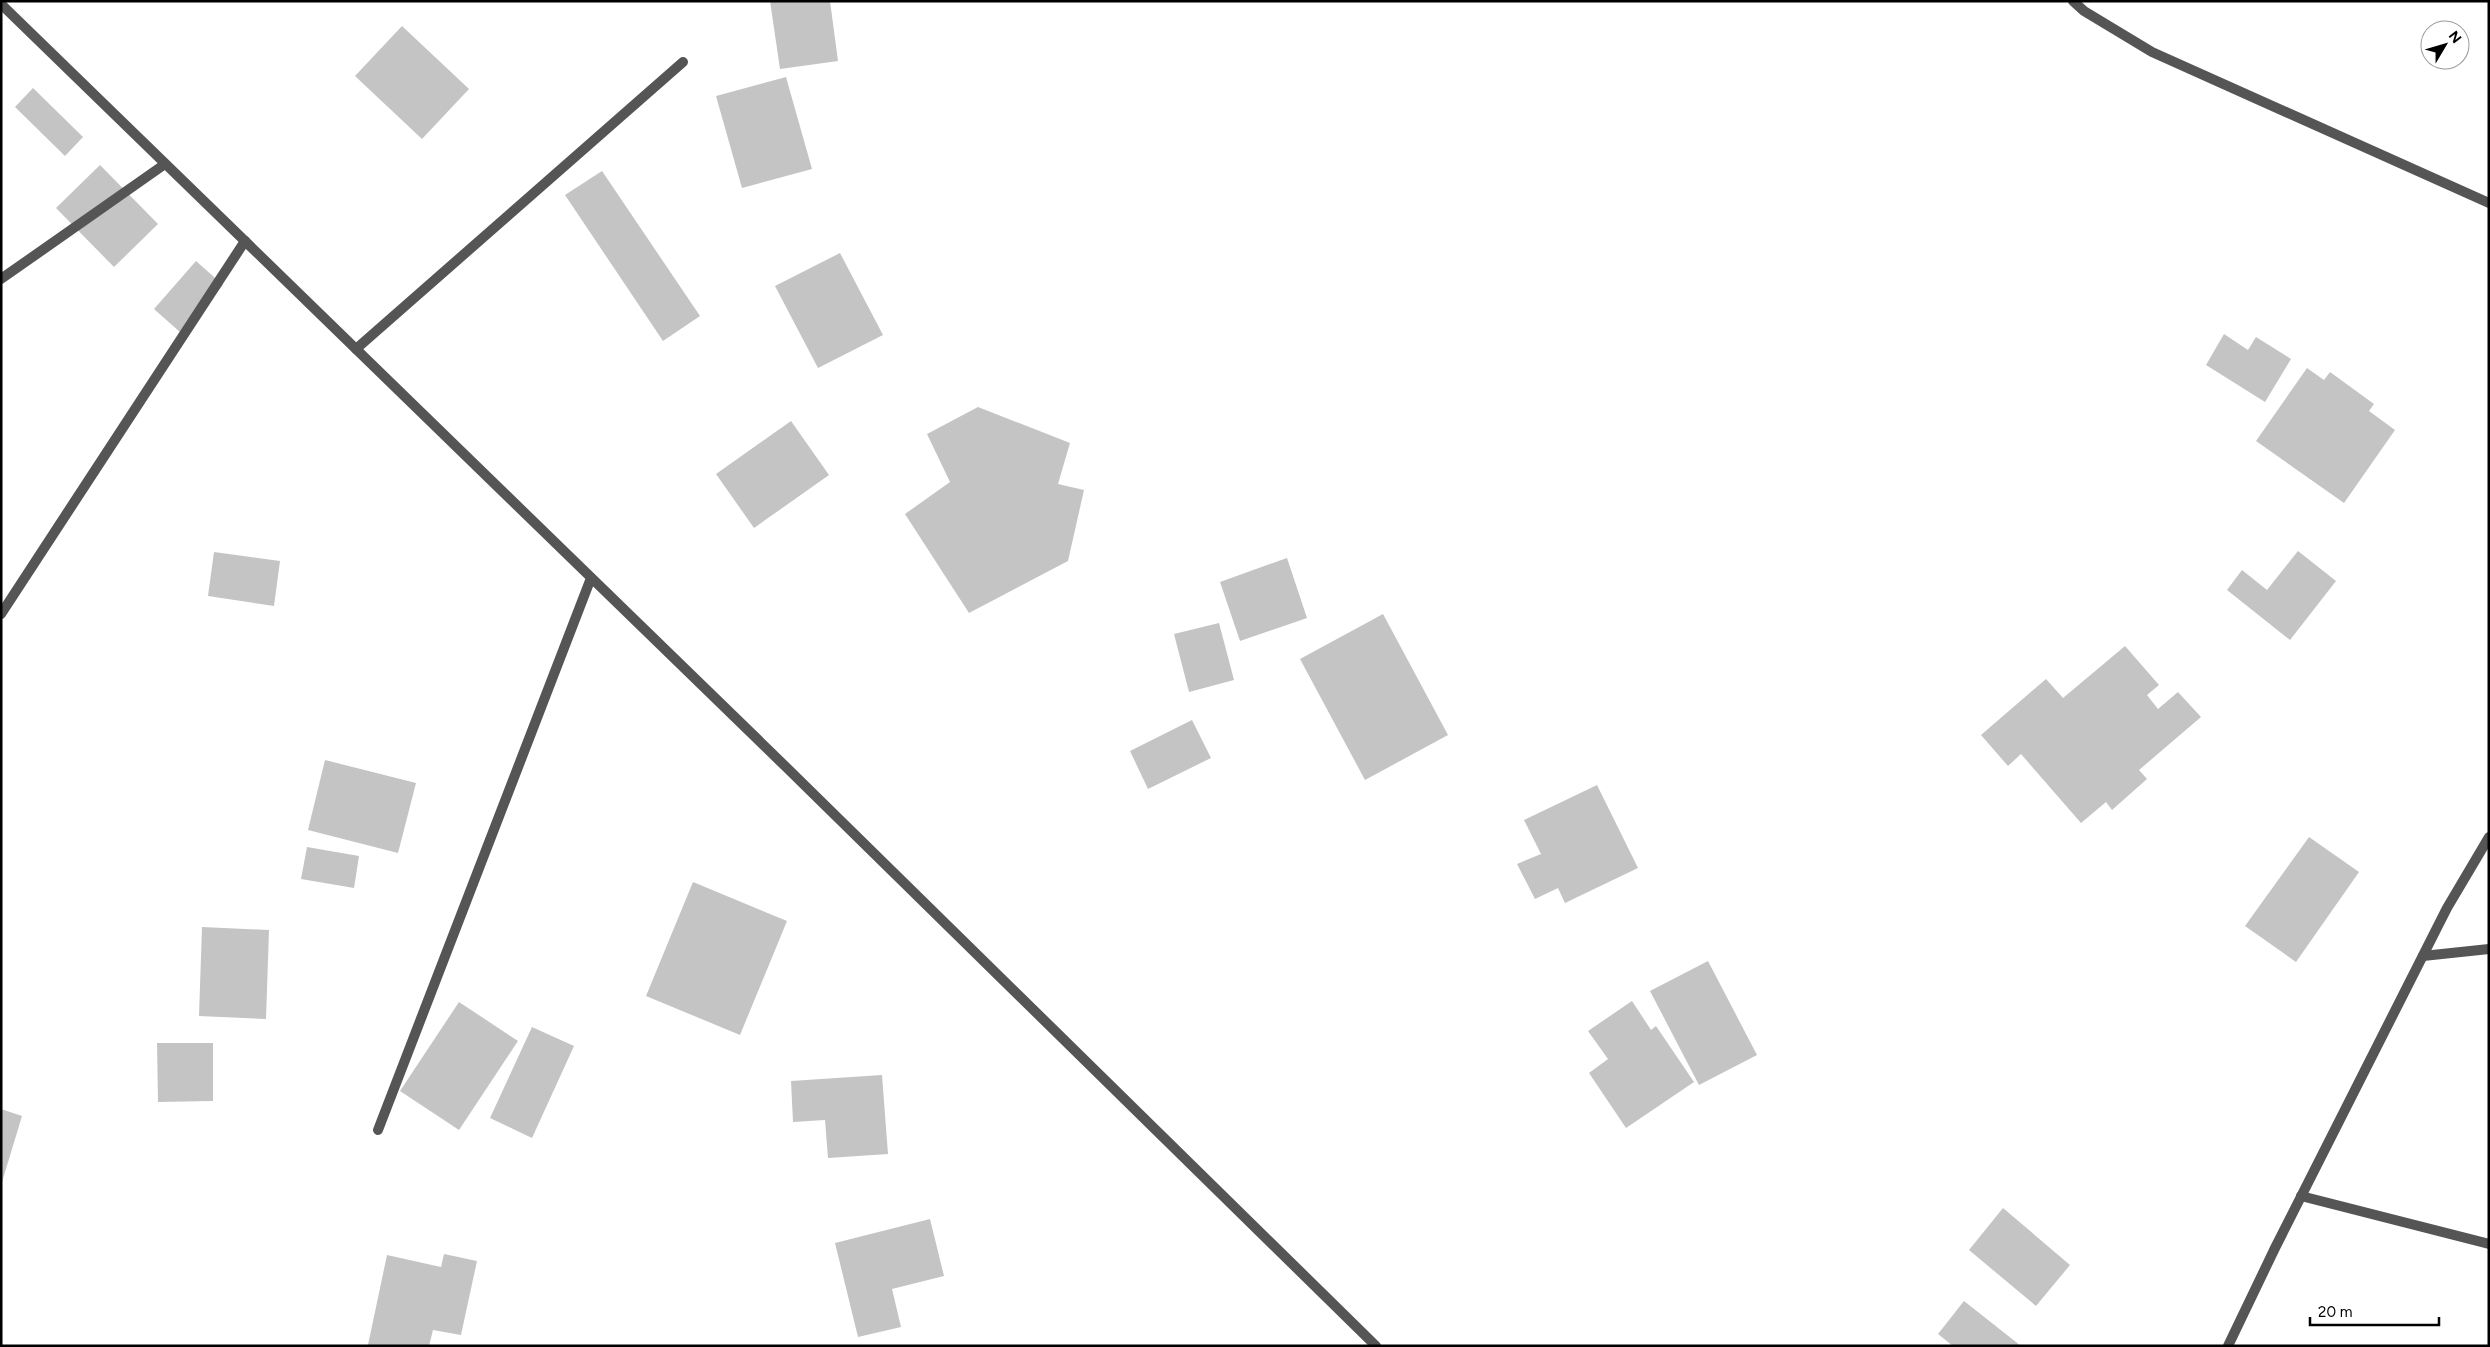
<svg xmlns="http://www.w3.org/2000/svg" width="2490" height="1347" viewBox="0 0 2490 1347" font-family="Figtree,sans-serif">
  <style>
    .building { fill: #c4c4c4 }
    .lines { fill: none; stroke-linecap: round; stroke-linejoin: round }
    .street { stroke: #555; stroke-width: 10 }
  </style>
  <rect width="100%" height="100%" fill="#fff"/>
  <!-- building -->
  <g class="building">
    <polygon points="770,1 830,1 838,61 780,69"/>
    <polygon points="402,26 469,89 422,139 355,76"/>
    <polygon points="786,77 812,169 742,188 716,96"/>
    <polygon points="33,88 83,137 65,156 15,107"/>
    <polygon points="100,165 158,224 114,267 56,208"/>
    <polygon points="602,171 700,316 663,341 565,195"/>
    <polygon points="840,253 883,335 818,368 775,286"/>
    <polygon points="196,261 223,285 181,333 154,309"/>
    <polygon points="2224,334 2248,350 2256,337 2291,359 2265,402 2206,365"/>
    <polygon points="2307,368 2324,380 2330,372 2374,404 2369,411 2395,430 2344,503 2256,441"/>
    <polygon points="978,407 1070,443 1058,484 1084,490 1068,561 969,613 905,514 950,482 927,434"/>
    <polygon points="791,421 829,475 754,528 716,474"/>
    <polygon points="2298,551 2336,581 2290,640 2227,590 2242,570 2267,590"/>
    <polygon points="214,552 280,561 274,606 208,596"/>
    <polygon points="1287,558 1307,618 1240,641 1220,582"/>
    <polygon points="1383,614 1448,735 1365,780 1300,659"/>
    <polygon points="1219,623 1234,680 1189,692 1174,634"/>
    <polygon points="2125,646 2159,685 2147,695 2158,709 2178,692 2201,717 2139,770 2147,779 2112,810 2106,802 2081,823 2021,754 2008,766 1981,735 2046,679 2063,698"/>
    <polygon points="1192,720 1211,758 1148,789 1130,751"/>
    <polygon points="325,760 416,783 398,853 308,830"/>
    <polygon points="1597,785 1638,868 1565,903 1558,888 1535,899 1517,864 1541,854 1524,820"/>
    <polygon points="2309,837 2359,872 2296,962 2245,926"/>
    <polygon points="307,847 359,856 354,888 301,879"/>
    <polygon points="693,882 787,921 740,1035 646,996"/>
    <polygon points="202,927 269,930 266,1019 199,1016"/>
    <polygon points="1708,961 1757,1055 1699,1085 1650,991"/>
    <polygon points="1632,1001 1651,1030 1656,1026 1694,1082 1626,1128 1589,1073 1608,1059 1588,1031"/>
    <polygon points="459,1002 518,1041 459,1130 400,1091"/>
    <polygon points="532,1027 574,1046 532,1138 490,1118"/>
    <polygon points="157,1043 213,1043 213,1101 158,1102"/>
    <polygon points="882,1075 888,1154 828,1158 825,1120 793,1122 791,1081"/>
    <polygon points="1,1109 22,1116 2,1182 1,1182"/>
    <polygon points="2003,1208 2070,1265 2036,1306 1969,1250"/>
    <polygon points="930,1219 944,1276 892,1289 901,1327 858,1337 835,1243"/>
    <polygon points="444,1254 477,1261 461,1335 433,1330 429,1346 368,1345 387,1255 441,1267"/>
    <polygon points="1964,1301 2021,1346 1953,1346 1938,1334"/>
  </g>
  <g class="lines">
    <!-- street -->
    <g class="street">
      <polyline points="2073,1 2084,11 2152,52 2489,203"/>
      <polyline points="1,4 785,766 1376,1346"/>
      <polyline points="1,279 165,164"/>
      <polyline points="356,349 683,62"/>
      <polyline points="1,614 245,241"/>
      <polyline points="2423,956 2489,949"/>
      <polyline points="378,1130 591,578"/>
      <polyline points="2301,1196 2489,1244"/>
      <polyline points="2228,1346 2275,1248 2447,908 2489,837"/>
    </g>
  </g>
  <!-- border -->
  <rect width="2490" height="1347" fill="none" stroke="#000000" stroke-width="5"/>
  <!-- north arrow -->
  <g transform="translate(2445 45) rotate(52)"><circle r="24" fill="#ffffff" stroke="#999999"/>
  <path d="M0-4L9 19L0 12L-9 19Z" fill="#000000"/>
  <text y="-8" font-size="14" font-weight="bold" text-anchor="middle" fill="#000000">N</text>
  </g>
  <!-- scale -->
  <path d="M2310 1317v8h129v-8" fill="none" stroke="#000000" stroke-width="2.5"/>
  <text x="2318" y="1317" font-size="15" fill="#000000" stroke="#ffffff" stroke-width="4" paint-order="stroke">20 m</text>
</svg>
